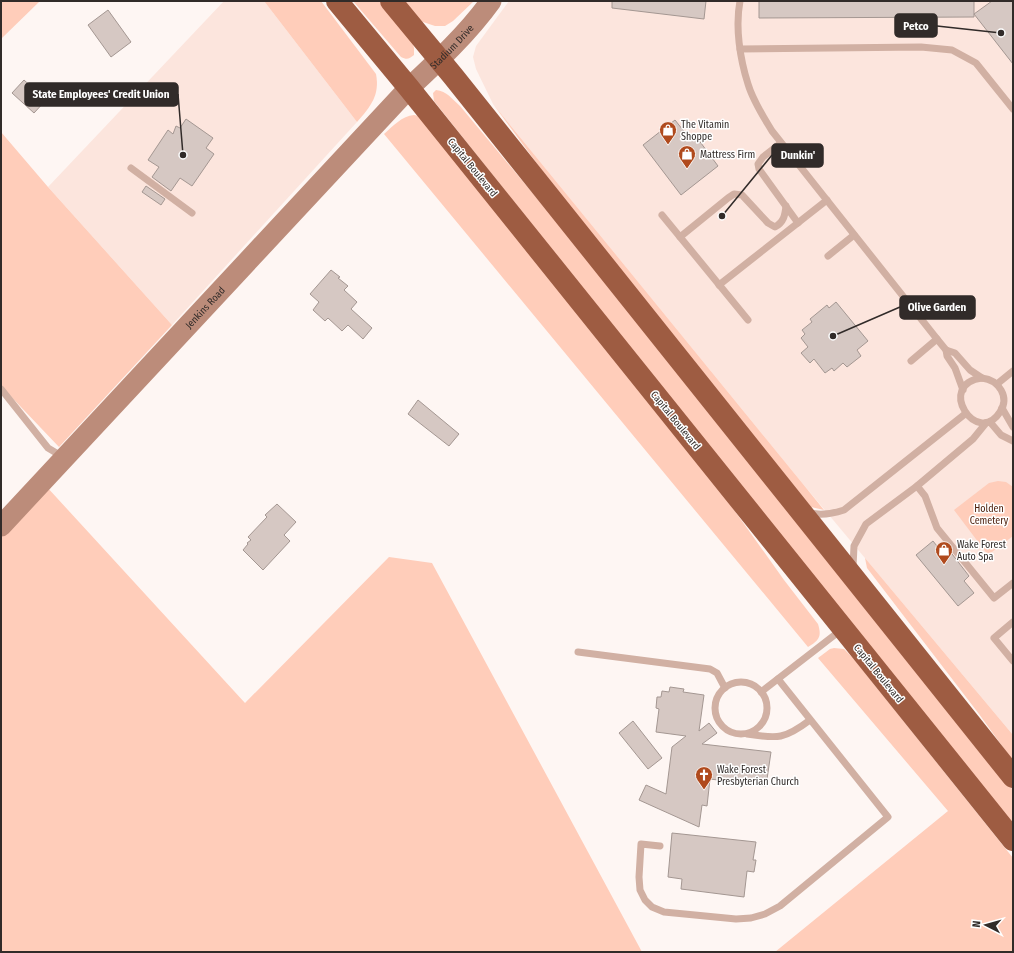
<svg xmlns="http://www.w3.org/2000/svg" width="1014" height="953" viewBox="0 0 1014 953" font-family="'Fira Sans Condensed',sans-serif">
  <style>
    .built { fill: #fce5dd }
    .green { fill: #ffcdba }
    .building { fill: #d6c8c3; stroke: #a49792 }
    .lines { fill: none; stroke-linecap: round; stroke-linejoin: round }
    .lane { stroke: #d1b0a3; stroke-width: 7 }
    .secondary { stroke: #bc8c7a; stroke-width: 21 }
    .highway { stroke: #9e5c42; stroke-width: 22 }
    .labels { text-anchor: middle; stroke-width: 3; stroke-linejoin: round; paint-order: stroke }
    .street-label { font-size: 10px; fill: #312b29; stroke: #fff }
    .poi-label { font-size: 10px; fill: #312b29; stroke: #fff; text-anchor: start }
    .park-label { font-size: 10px; fill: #4f210e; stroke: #fff }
    .leader { fill: none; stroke: #312b29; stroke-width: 1.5 }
    .callout-dot { fill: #312b29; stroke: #fff; stroke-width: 1.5 }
    .callout { fill: #312b29; stroke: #312b29; stroke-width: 1.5 }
    .callout-label { font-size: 11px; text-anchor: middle; font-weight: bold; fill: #fff }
  </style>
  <rect width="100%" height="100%" fill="#fef6f3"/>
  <!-- built -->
  <g class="built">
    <polygon points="224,1 264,1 357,122 172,325 48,187"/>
    <polygon points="509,1 1013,1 1013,735 803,484 493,104 476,69 473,57 476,46"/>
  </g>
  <!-- green -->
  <g class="green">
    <polygon points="1,1 40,1 1,39"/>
    <path d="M264,1h57l55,73c4,21 -5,32 -19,48z"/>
    <path d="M353,1h27l32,38 2,9v7c-5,4 -7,5 -13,2z"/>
    <polygon points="401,1 474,1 453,21 445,26 435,26 420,21"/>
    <path d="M436,90c11,1 16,9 24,16l176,211 377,473v38l-41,-48 -538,-679 -1,-8z"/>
    <polygon points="493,104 803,484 824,510 811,507 588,233"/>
    <path d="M414,115l5,1 308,384 57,80 34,44c4,13 1,16 -10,23l-424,-513c9,-8 18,-18 30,-19z"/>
    <polygon points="1,132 48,187 172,325 59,447 1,386"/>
    <polygon points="998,481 1006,482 1013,487 1013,536 988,555 954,510 989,483"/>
    <polygon points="46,486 245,703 389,557 432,563 642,952 1,952 1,534"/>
    <polygon points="865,558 1013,735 1013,761 979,714 867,568"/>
    <polygon points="834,648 844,649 854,659 1013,858 1013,952 775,952 948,811 818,658 830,649"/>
  </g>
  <!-- building -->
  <g class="building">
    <polygon points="612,1 706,1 704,19 612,8"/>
    <polygon points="759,1 974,1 974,17 759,18"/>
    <polygon points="992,1 1013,1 1013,64 974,14"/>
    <polygon points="108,10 131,42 111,57 88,25"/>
    <polygon points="24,80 46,100 34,113 12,93"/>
    <polygon points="186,119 213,138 206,148 214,154 192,186 180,178 171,191 152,177 159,167 148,160 168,130 173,134 176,126 180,128"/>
    <polygon points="675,120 690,139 695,135 718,166 681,195 643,145"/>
    <polygon points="146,186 165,199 161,205 142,192"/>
    <polygon points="331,270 340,277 338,278 348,286 344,290 357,302 351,309 372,328 363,339 348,325 342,331 328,318 325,321 313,310 319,302 310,294"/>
    <polygon points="836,302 868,341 857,350 861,356 847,367 843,363 834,371 832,368 825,373 814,359 810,363 801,353 808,347 801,338 805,334 802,330 812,322 810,319 827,305 829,308"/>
    <polygon points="418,400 459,434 449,446 408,414"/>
    <polygon points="277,504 296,522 284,535 290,541 263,570 243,550 248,544 247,543 251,540 248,537 267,517 265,515"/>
    <polygon points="933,541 944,555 949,550 969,576 964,581 974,593 958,606 916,555"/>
    <polygon points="670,687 684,689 683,692 704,695 699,731 709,723 717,733 702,744 771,752 766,786 710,779 707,806 702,805 699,827 639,800 646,785 666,794 672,747 686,736 656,732 659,709 656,708 657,697 661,697 662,691 669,692"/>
    <polygon points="633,721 662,758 648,769 619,733"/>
    <polygon points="672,833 756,842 753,860 756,860 754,872 747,871 744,897 681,889 682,879 668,877"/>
  </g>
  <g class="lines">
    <!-- lane -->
    <g class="lane">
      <path d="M740,1c-5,26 0,58 8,83 5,17 15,32 24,47l165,208 9,11 9,3 15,17 12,8"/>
      <polyline points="740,49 921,47 952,50 976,63 1013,109"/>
      <polyline points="781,143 763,157 758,164 759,169 798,223"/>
      <polyline points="131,168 192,213"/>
      <polyline points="662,215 748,320"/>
      <path d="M680,237l48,-39 6,-4 8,1 26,28 7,4c9,-5 10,-12 11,-21"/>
      <polyline points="828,256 854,235"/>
      <polyline points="719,285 827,200"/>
      <polyline points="946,350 947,356 955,368 963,390"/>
      <polyline points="911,361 937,339"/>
      <path d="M982,378c17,2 28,19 18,34 -23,36 -65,-28 -18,-34z"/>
      <polyline points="997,384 1013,371"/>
      <polyline points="1,389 48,448 63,457"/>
      <polyline points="1002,408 1013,427"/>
      <polyline points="990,422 1001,435 1013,441"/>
      <polyline points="917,486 925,496 937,528 994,598 1013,583"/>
      <path d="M810,513c12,3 22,1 34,-3l121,-96"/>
      <polyline points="853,567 854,546 866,524 917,486 973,439 986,423"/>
      <polyline points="1013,622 994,638 1013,661"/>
      <polyline points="578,652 710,669 717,673 725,688"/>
      <circle cx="741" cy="708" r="26"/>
      <polyline points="761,692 841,630"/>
      <path d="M747,734c31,5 38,5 63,-14"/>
      <polyline points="660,846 641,844 639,877 640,890 645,900 652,907 664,912 736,919 751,918 765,914 780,906 888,817 778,679"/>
    </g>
    <!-- secondary -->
    <path class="secondary" id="s1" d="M1,526l408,-438c29,-27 59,-55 82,-87"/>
    <!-- highway -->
    <g class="highway">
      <polyline points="337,1 409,88 1013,840"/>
      <polyline points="391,1 453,76 1013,777"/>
    </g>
  </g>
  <!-- icons -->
  <defs>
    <g id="shop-pin" transform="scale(0.9)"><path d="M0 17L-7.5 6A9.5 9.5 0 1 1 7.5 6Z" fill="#b04a1d" stroke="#fff"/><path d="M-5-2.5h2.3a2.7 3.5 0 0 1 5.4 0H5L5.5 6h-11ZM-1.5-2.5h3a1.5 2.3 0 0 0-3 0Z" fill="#fff"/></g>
    <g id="church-pin" transform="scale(0.9)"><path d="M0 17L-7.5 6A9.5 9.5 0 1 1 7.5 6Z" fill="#b04a1d" stroke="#fff"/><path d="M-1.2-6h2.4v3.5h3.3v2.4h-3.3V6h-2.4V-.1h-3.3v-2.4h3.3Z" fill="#fff"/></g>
  </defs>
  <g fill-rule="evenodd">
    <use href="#shop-pin" x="668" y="130"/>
    <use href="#shop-pin" x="687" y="154"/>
    <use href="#shop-pin" x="944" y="550"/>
    <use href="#church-pin" x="704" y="775"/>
  </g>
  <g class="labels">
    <!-- street labels -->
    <g class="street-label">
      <text dy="4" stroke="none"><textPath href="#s1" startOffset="658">Stadium Drive</textPath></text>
      <text transform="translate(473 167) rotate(51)" y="4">Capital Boulevard</text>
      <text dy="4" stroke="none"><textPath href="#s1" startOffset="299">Jenkins Road</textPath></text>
      <text transform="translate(676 420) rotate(51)" y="4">Capital Boulevard</text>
      <text transform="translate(879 673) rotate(51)" y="4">Capital Boulevard</text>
    </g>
    <!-- poi labels -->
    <g class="poi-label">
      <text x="681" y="128">The Vitamin<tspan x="681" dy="12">Shoppe</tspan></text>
      <text x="700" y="158">Mattress Firm</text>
      <text x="957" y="548">Wake Forest<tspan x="957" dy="12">Auto Spa</tspan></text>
      <text x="717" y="773">Wake Forest<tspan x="717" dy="12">Presbyterian Church</tspan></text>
    </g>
    <!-- park labels -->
    <g class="park-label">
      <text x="989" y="512">Holden<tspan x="989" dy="12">Cemetery</tspan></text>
    </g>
  </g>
  <!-- callouts -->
  <path class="leader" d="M1001 33L937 26M183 155L178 94M722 216L772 155M833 336L900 307"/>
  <g class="callout-dot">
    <circle cx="1001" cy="33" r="4"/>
    <circle cx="183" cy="155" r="4"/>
    <circle cx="722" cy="216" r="4"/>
    <circle cx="833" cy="336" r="4"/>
  </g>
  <g class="callout">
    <rect x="895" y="14" width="42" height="23" rx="4"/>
    <rect x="25" y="83" width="153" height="23" rx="4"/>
    <rect x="772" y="144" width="51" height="23" rx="4"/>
    <rect x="900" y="296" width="75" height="23" rx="4"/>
  </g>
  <g class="callout-label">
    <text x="916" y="30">Petco</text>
    <text x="101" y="98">State Employees' Credit Union</text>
    <text x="798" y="159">Dunkin'</text>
    <text x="937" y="311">Olive Garden</text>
  </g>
  <!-- border -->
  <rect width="1014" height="953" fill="none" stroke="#312b29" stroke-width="4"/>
  <!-- north arrow -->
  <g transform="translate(986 925) rotate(276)" stroke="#ffffff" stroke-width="3" paint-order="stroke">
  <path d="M0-3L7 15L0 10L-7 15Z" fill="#312b29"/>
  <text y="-6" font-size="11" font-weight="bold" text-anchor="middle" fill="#312b29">N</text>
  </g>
</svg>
